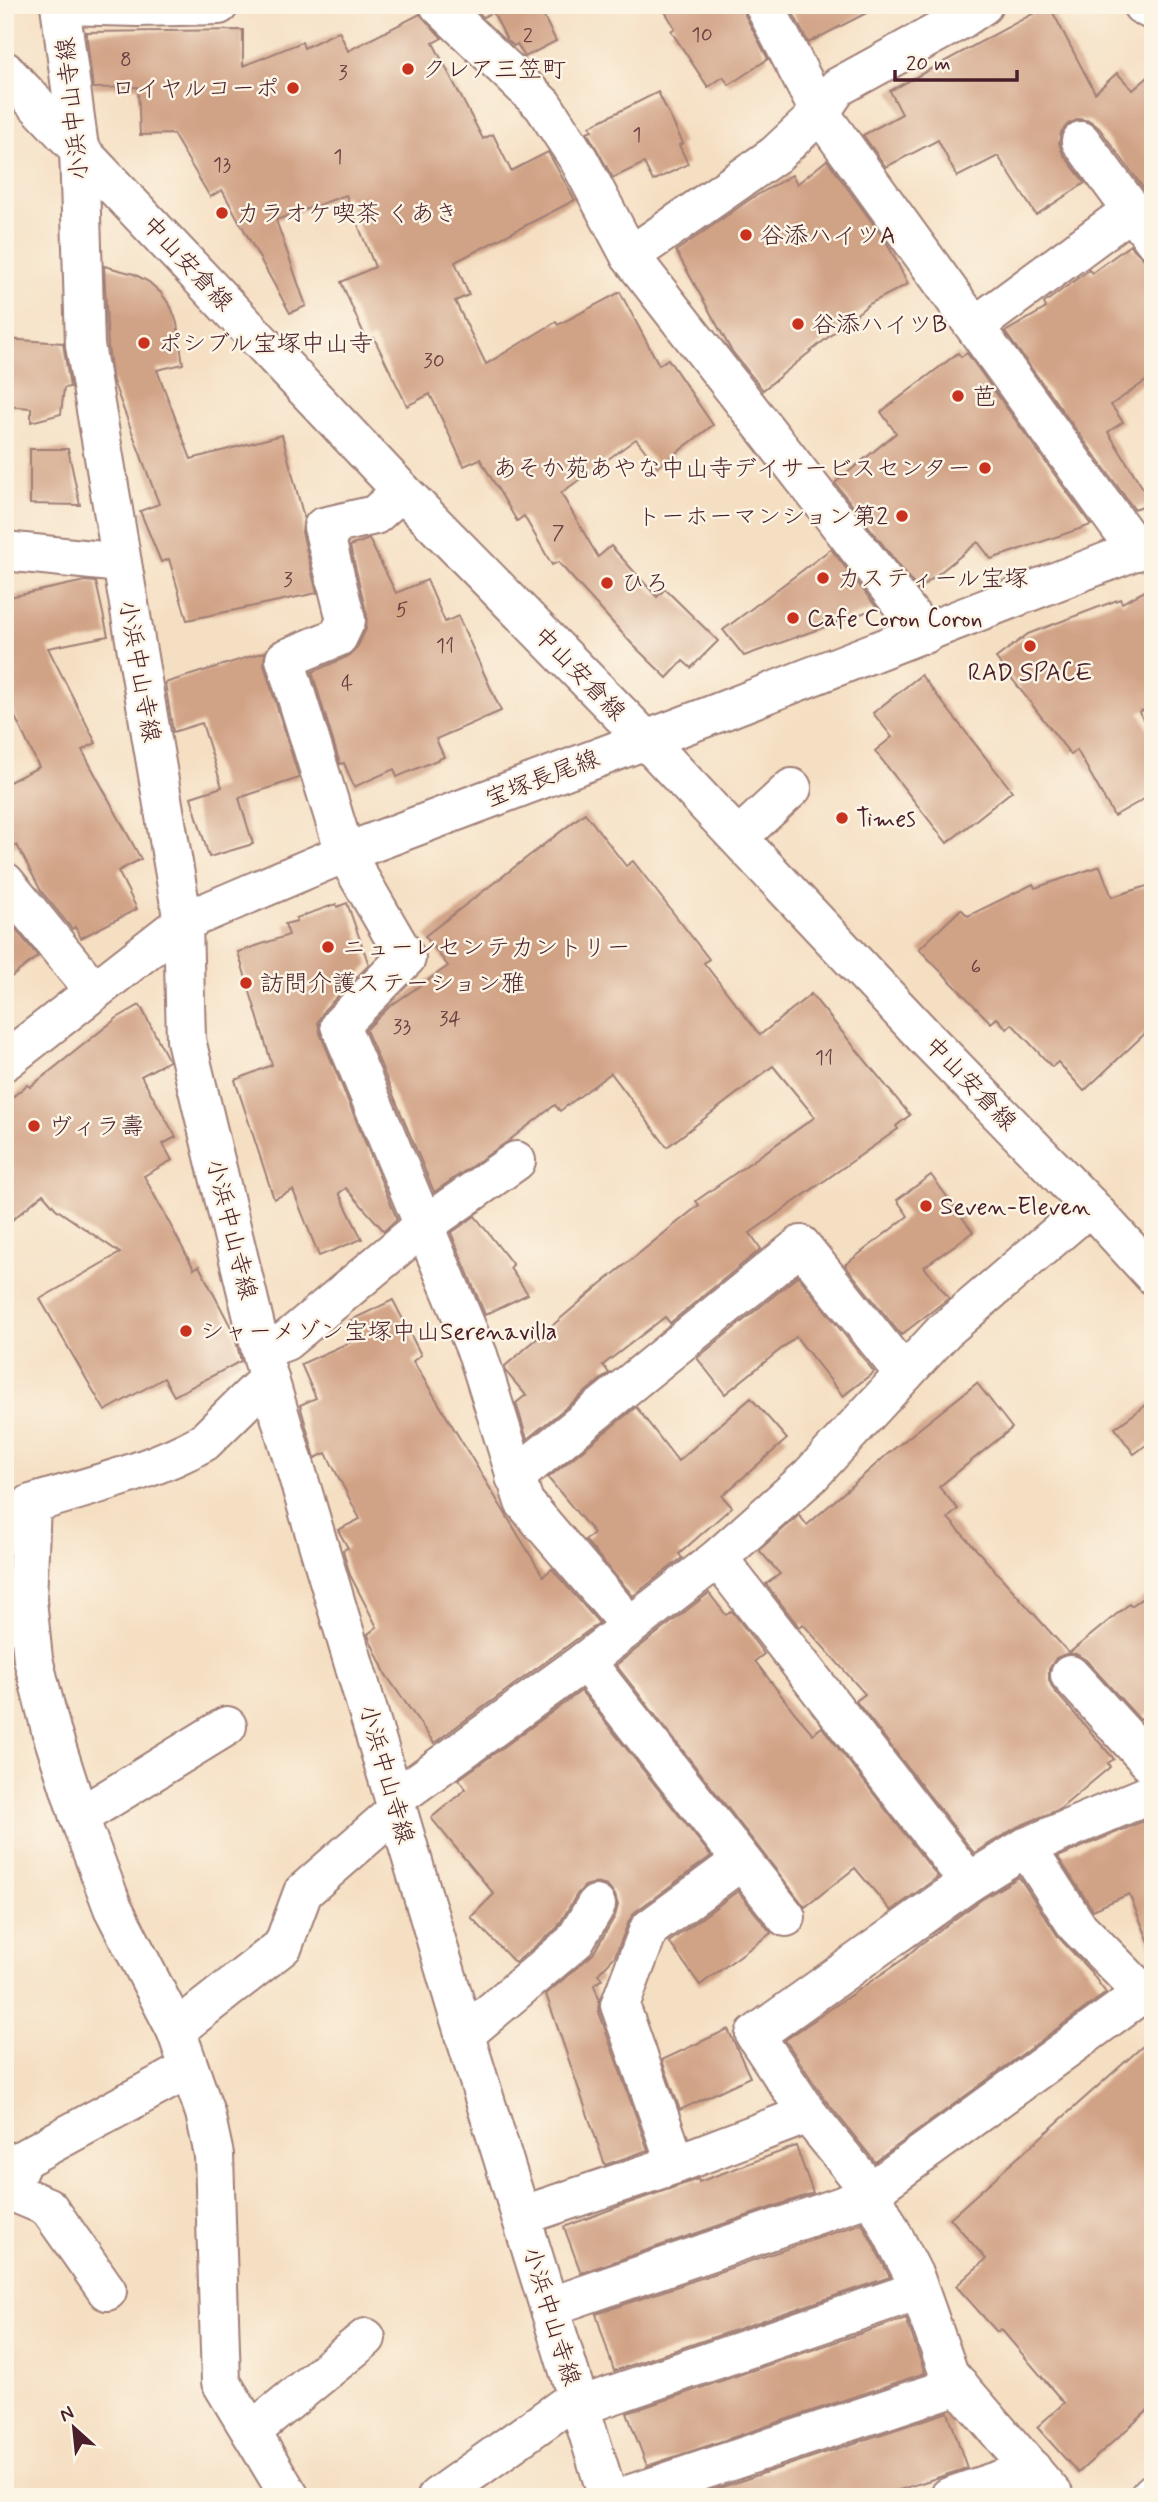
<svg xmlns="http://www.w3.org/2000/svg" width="1158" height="2502" viewBox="0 0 1158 2502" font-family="Mynerve,'Klee One',sans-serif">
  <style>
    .building { fill: #d1a386 }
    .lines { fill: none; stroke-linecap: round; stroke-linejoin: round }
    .minor-casing { stroke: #a07f77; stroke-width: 42 }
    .minor { stroke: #fff; stroke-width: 38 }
    .poi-dot { fill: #c8321e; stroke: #fcf5e5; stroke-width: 2.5 }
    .labels { text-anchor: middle; stroke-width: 5; stroke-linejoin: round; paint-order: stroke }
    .number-label { font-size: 21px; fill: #6c4042 }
    .poi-label { font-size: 24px; fill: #4a1f2b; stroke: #fcf5e5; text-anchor: start }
    .street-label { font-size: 24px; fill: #4a1f2b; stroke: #fcf5e5 }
  </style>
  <rect width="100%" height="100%" fill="#fcf5e5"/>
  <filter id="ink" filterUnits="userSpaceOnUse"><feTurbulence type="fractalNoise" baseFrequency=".0143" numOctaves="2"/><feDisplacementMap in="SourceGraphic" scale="14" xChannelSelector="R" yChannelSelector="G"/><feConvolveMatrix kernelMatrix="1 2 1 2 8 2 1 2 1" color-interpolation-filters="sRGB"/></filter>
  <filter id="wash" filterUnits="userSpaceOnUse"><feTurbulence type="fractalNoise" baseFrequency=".00686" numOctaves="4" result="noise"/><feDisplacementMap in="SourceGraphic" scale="28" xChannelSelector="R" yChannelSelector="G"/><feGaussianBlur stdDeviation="1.57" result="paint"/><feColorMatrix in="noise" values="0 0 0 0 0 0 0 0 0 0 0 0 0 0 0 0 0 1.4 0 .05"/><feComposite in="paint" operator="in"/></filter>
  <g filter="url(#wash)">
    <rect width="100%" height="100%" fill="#f5dfc3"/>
    <g id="blocks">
      <!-- building -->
      <g class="building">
        <polygon points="471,5 538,5 556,41 525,57 517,44 514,46 507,40 493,12 483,17"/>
        <polygon points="661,5 742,5 745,15 768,59 729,85 723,77 708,87 671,31 675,28"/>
        <polygon points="789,5 882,5 808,43"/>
        <polygon points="1049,5 1095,93 1117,73 1133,90 1153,73 1153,201 1099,128 1090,121 1079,119 1068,124 1061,132 1059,143 1063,154 1085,183 1036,215 998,156 957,177 938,140 886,167 863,135 902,114 890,91"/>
        <polygon points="420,14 442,38 433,43 483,139 493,134 511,171 548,152 575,200 455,262 469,295 455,301 486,364 556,322 558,325 620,292 659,365 668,359 713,425 658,467 636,439 561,493 598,557 611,546 657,597 665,589 718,641 691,668 683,661 667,678 632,644 558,562 552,565 524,516 517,521 480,459 464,466 430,394 407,406 374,338 367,341 341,282 375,267 346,195 276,220 306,306 290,313 222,190 210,197 173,134 140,135 138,87 93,88 86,32 243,30 243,66 302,42 304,48 339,31 348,51"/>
        <polygon points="658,92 683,143 679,145 688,164 653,181 644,163 613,178 587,132 592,130 590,126"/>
        <polygon points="827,160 887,243 908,284 869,304 763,390 731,350 676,251 752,198 792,175 797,184"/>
        <polygon points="1130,245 1144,259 1153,260 1153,376 1111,405 1123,422 1108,432 1152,503 1134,509 1005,332 1046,308 1044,303 1089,270 1092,273"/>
        <polygon points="104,266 134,274 149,282 161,293 171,307 177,323 183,364 157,370 191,459 282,435 304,518 302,532 317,593 187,620 169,559 161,562 140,511 159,504 113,381 108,347"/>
        <polygon points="5,339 63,343 70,387 64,388 61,414 31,422 31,408 5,406"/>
        <polygon points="958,353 961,357 967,353 1091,525 991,559 978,542 918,590 835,483 896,433 881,412"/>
        <polygon points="30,449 68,449 80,505 30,504"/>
        <polygon points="369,539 396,593 427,580 445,622 458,616 501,711 436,739 444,757 397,777 394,769 354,787 344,763 340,764 312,672 347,657 358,646 366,629 367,615 350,546"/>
        <polygon points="831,549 877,608 744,656 723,630"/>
        <polygon points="85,581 96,582 108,636 48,648 96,743 82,750 141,859 118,871 137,909 81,938 75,927 72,929 41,891 17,845 5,851 5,784 39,767 5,696 5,598"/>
        <polygon points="1153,587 1153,706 1139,712 1153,737 1153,794 1114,816 1077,750 1071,755 996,658 1028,634 1120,599 1122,603"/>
        <polygon points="265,652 264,665 299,778 239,798 253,844 209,857 191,797 222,787 202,723 173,732 165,683"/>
        <polygon points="921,675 1012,791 947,843 875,751 892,737 873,713"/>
        <polygon points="585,813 626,866 633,861 709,959 704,963 760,1035 811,994 910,1115 896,1126 898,1129 750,1233 761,1249 670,1323 665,1317 603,1365 609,1373 527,1439 516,1403 526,1395 506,1372 505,1366 601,1284 699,1205 696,1201 815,1117 773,1066 667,1147 611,1073 560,1111 555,1105 507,1142 434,1192 366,1030 389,1007 448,966 425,936"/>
        <polygon points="1100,866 1112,897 1153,884 1153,1026 1084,1091 1058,1062 1052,1067 1012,1024 1007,1029 997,1018 991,1023 919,949 961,909 968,916 1033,884 1035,888"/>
        <polygon points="347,903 369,965 324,1010 318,1022 320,1033 397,1219 384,1231 346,1188 339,1193 362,1239 319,1256 293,1190 274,1199 235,1080 272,1065 238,952 289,935 285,924 297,921 296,918 336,904 337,907"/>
        <polygon points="12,925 38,956 5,982 5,930"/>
        <polygon points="140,1005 169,1061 141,1076 176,1137 163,1144 172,1160 144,1176 194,1269 199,1266 234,1333 241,1361 174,1396 164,1378 105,1411 40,1299 120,1253 56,1209 43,1194 5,1226 5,1103 27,1085 30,1087 117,1018"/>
        <polygon points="931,1175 973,1232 924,1267 949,1298 901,1335 845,1265 908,1216 897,1200"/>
        <polygon points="475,1216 513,1265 510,1268 528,1294 485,1315 451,1233"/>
        <polygon points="798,1276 874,1372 843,1396 796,1337 725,1394 697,1358"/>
        <polygon points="393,1300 421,1355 413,1361 543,1576 552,1569 599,1623 434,1743 386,1675 369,1638 368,1634 377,1627 350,1575 343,1550 348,1548 338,1530 360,1519 326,1453 315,1458 300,1405 316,1398 301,1364 357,1339 349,1321"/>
        <polygon points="977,1383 1012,1428 939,1487 958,1509 948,1518 1069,1653 1129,1604 1131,1606 1153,1591 1153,1710 1140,1720 1086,1660 1076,1654 1066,1654 1056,1658 1049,1669 1049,1680 1053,1689 1114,1759 1108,1763 1110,1767 1060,1809 1017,1827 974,1853 856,1701 865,1694 803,1624 799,1627 766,1584 780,1574 759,1550 799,1515 807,1525 890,1452"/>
        <polygon points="751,1398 787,1439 722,1496 732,1507 679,1554 682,1558 633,1596 585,1540 594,1533 548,1478 636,1407 678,1461"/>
        <polygon points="1153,1400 1153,1440 1134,1454 1115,1428"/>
        <polygon points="709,1593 726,1615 732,1611 764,1654 755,1661 795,1713 813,1734 822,1727 938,1877 891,1911 855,1868 805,1907 616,1665"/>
        <polygon points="581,1691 711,1856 635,1912 629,1921 615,1956 598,1974 602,1979 594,1985 599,1999 599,2012 648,2150 605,2165 546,1994 593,1954 615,1916 618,1905 615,1895 607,1886 596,1883 585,1886 577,1894 557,1928 515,1963 471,1917 494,1894 431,1818 466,1789 459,1779"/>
        <polygon points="1153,1817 1153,1949 1152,1949 1129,1894 1093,1910 1058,1857"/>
        <polygon points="1019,1877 1059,1938 1090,1971 1106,1993 875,2162 826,2101 785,2040 905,1958 918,1946 981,1900"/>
        <polygon points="738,1891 771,1933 700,1985 669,1942"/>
        <polygon points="728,2029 750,2077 680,2110 662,2060"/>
        <polygon points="1153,2037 1153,2406 1078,2473 1037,2427 1064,2403 1001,2329 997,2332 956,2286 986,2259 950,2218"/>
        <polygon points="796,2146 813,2193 581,2273 564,2227 620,2206 698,2179 699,2182"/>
        <polygon points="862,2223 890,2277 614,2371 596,2314"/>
        <polygon points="906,2318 925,2373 647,2466 627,2413"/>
        <polygon points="948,2412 967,2468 878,2497 692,2497"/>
      </g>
    </g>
  </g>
  <g filter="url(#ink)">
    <use href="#blocks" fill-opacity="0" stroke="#a07f77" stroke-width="2"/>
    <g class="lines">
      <!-- minor casing -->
      <g class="minor-casing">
        <g id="minor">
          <polyline points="60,5 79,148 85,345 183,922 186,1040 263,1359 457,2010 608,2497"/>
          <polyline points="63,5 138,7 219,5"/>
          <polyline points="439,5 543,105 579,160 630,256 925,634"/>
          <polyline points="764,5 820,113 1137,551"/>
          <polyline points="1142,5 1153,11"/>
          <polyline points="5,71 402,491 645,739 926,1038 1090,1206 1153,1275"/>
          <polyline points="1081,141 1153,239"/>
          <polyline points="630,256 775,155 820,113 838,87 962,19 983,5"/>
          <polyline points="975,326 1132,210"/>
          <polyline points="402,491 375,515 323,527 346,620 338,637 285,659 345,853 406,958 340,1025 478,1355 524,1502 630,1626"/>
          <polyline points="5,551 121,563"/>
          <polyline points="739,837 792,788"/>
          <polyline points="5,882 94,991"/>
          <polyline points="5,1061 183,922 345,853 712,715 1153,544"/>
          <polyline points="261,1350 286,1341 422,1227 516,1161"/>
          <path d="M269,1378l-65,64c-53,30 -115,44 -173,62l-4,96 6,59 18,71 28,87 34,91 63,122 29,83 9,42 7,227 69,115"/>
          <polyline points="515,1477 801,1245 904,1374"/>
          <polyline points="718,1558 969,1882 755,2035 808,2114 871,2192 915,2278 949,2374 1055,2497"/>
          <polyline points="585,1661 786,1917"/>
          <polyline points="1070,1675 1153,1766"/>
          <polyline points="395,1799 585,1661 718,1558 810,1476 944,1331 1090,1206"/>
          <polyline points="79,1817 227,1726"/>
          <polyline points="969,1882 1026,1847 1153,1793"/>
          <polyline points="176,2030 283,1946 303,1892 397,1810"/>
          <polyline points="464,2035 574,1942 596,1905"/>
          <polyline points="676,2164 620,2005 649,1929 741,1861"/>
          <polyline points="5,2189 48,2207 107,2291"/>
          <polyline points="9,2190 23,2159 189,2069"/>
          <polyline points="521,2216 676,2164 808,2114"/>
          <polyline points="549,2307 859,2200 1143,1993 1077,1926 1026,1847"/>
          <polyline points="580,2406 919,2290"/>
          <polyline points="251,2432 366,2338"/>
          <polyline points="437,2497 577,2397"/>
          <polyline points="622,2497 959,2385"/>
          <polyline points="949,2497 1032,2469"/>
          <polyline points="1149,2497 1153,2493"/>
        </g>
      </g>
      <!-- minor -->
      <use href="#minor" class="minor"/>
    </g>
  </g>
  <!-- markers -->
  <g class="poi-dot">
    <circle cx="408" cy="69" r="7"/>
    <circle cx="293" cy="88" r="7"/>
    <circle cx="222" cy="213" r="7"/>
    <circle cx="746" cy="235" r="7"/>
    <circle cx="798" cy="324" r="7"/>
    <circle cx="144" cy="343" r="7"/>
    <circle cx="958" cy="396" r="7"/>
    <circle cx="985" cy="468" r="7"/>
    <circle cx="902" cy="516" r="7"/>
    <circle cx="823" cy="578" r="7"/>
    <circle cx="607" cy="583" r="7"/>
    <circle cx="793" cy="618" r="7"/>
    <circle cx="1030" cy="646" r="7"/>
    <circle cx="842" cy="818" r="7"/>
    <circle cx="328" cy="947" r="7"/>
    <circle cx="246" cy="983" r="7"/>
    <circle cx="34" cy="1126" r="7"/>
    <circle cx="926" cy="1206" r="7"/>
    <circle cx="186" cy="1331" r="7"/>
  </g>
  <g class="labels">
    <!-- number labels -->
    <g class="number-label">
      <text x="702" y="41">10</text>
      <text x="528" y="42">2</text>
      <text x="126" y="66">8</text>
      <text x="343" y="79">3</text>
      <text x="637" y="141">1</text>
      <text x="338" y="163">1</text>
      <text x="222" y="171">13</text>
      <text x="434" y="367">30</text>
      <text x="558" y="539">7</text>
      <text x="288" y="586">3</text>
      <text x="402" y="616">5</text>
      <text x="445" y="652">11</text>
      <text x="347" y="690">4</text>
      <text x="976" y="973">6</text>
      <text x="450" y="1025">34</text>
      <text x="402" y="1033">33</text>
      <text x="824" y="1064">11</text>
    </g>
    <!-- poi labels -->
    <g class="poi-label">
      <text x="422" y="77">クレア三笠町</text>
      <text x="279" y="96" text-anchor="end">ロイヤルコーポ</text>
      <text x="236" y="221">カラオケ喫茶 くあき</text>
      <text x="760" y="243">谷添ハイツA</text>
      <text x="812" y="332">谷添ハイツB</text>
      <text x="158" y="351">ポシブル宝塚中山寺</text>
      <text x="972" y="404">芭</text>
      <text x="971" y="476" text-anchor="end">あそか苑あやな中山寺デイサービスセンター</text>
      <text x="888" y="524" text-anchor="end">トーホーマンション第2</text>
      <text x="837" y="586">カスティール宝塚</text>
      <text x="621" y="591">ひろ</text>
      <text x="807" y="626">Cafe Coron Coron</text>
      <text x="1030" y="680" text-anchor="middle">RAD SPACE</text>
      <text x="856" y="826">Times</text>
      <text x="342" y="955">ニューレセンテカントリー</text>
      <text x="260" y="991">訪問介護ステーション雅</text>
      <text x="48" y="1134">ヴィラ壽</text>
      <text x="940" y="1214">Seven-Eleven</text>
      <text x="200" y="1339">シャーメゾン宝塚中山Serenavilla</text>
    </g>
    <!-- street labels -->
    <g class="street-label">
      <text transform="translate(72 109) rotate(-96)" y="8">小浜中山寺線</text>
      <text transform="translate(188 263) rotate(47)" y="8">中山安倉線</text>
      <text transform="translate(140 671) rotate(80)" y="8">小浜中山寺線</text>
      <text transform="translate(580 673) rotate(46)" y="8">中山安倉線</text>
      <text transform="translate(542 778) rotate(-21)" y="8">宝塚長尾線</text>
      <text transform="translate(971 1083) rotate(46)" y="8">中山安倉線</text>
      <text transform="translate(232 1229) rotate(76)" y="8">小浜中山寺線</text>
      <text transform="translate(387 1774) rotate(74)" y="8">小浜中山寺線</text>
      <text transform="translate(552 2316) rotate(73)" y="8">小浜中山寺線</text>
    </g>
  </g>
  <!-- margin -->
  <rect width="1158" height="2502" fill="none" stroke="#fcf5e5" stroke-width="28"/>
  <!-- north arrow -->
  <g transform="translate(74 2428) rotate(333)" stroke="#fcf5e5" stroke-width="5" paint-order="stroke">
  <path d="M0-5L12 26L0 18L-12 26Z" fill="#4a1f2b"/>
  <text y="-10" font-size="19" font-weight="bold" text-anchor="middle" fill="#4a1f2b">N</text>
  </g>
  <!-- scale -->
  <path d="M895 70v10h122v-10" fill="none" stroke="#4a1f2b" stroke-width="3.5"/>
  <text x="906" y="70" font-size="21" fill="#4a1f2b" stroke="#fcf5e5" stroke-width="5" paint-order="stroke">20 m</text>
</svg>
